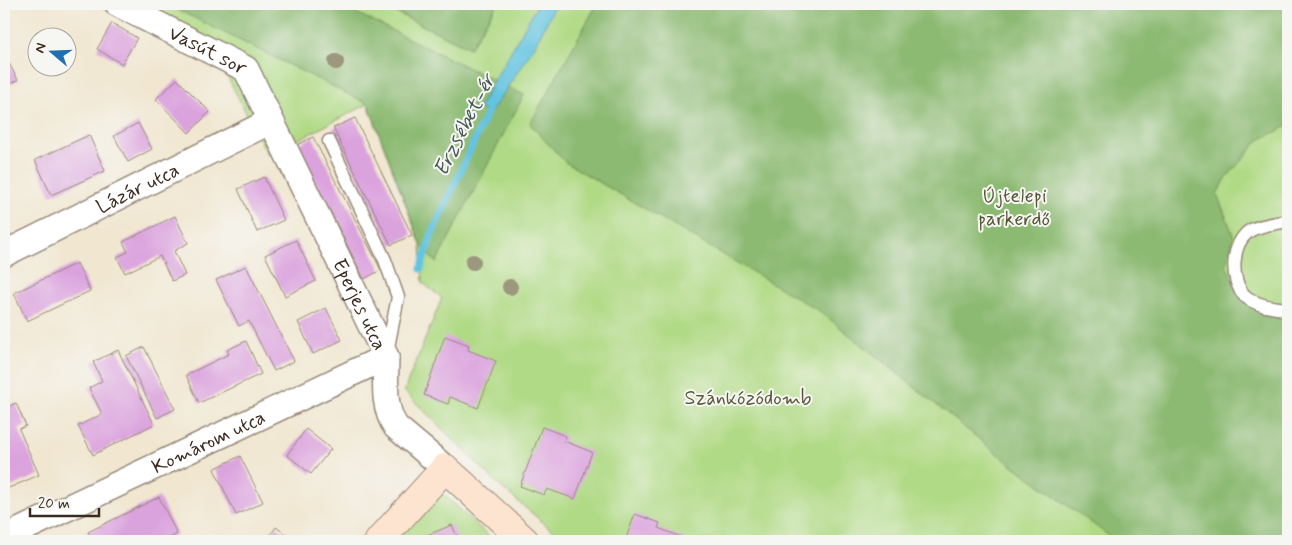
<svg xmlns="http://www.w3.org/2000/svg" width="1292" height="545" viewBox="0 0 1292 545" font-family="Mynerve,sans-serif">
  <style>
    .green { fill: #b0da85; stroke: #768252 }
    .forest { fill: #8cba72; stroke: #647248 }
    .water { fill: #63c4e1; stroke: #4f7780 }
    .lines { fill: none; stroke-linecap: round; stroke-linejoin: round }
    .stream { stroke: #63c4e1; stroke-width: 7 }
    .building { fill: #dba3de }
    .lane-casing { stroke: #968878; stroke-width: 15 }
    .street-casing { stroke: #968878; stroke-width: 28 }
    .secondary-casing { stroke: #968878; stroke-width: 30 }
    .lane { stroke: #fff; stroke-width: 12 }
    .street { stroke: #fff; stroke-width: 25 }
    .secondary { stroke: #fde4d0; stroke-width: 28 }
    .tree { fill: #9d977d }
    .labels { text-anchor: middle; stroke-width: 4; stroke-linejoin: round; paint-order: stroke }
    .street-label { font-size: 20px; fill: #3b2a1e; stroke: #f6f6f2 }
    .park-label { font-size: 20px; fill: #585638; stroke: #f6f6f2 }
    .water-label { font-size: 21px; font-style: italic; fill: #475858; stroke: #f6f6f2 }
  </style>
  <rect width="100%" height="100%" fill="#f6f6f2"/>
  <filter id="ink" filterUnits="userSpaceOnUse"><feTurbulence type="fractalNoise" baseFrequency=".02" numOctaves="2"/><feDisplacementMap in="SourceGraphic" scale="10" xChannelSelector="R" yChannelSelector="G"/><feConvolveMatrix kernelMatrix="1 2 1 2 8 2 1 2 1" color-interpolation-filters="sRGB"/></filter>
  <filter id="wash" filterUnits="userSpaceOnUse"><feTurbulence type="fractalNoise" baseFrequency=".0096" numOctaves="4" result="noise"/><feDisplacementMap in="SourceGraphic" scale="20" xChannelSelector="R" yChannelSelector="G"/><feGaussianBlur stdDeviation="1.12" result="paint"/><feColorMatrix in="noise" values="0 0 0 0 0 0 0 0 0 0 0 0 0 0 0 0 0 1.4 0 .05"/><feComposite in="paint" operator="in"/></filter>
  <g filter="url(#wash)">
    <rect width="100%" height="100%" fill="#f1e7d1"/>
    <!-- green -->
    <g class="green">
      <polygon points="97,4 378,4 470,48 497,4 1288,4 1288,541 565,541 502,488 404,391 442,298 423,283 421,245 368,104 268,155 226,74"/>
      <polygon points="438,489 494,541 392,541"/>
    </g>
    <!-- forest -->
    <g class="forest">
      <polygon points="166,4 338,4 524,95 436,263 421,245 368,104"/>
      <polygon points="378,4 497,4 470,48"/>
      <path d="M597,4h691v122l-29,14 -32,37 -10,17 17,43 -8,28c15,34 26,46 62,56v220h-172l-117,-86 -178,-143 -256,-150 -35,-38z"/>
    </g>
    <!-- water -->
    <polygon class="water" points="538,4 556,4 534,47 489,115 479,107"/>
    <g class="lines">
      <!-- stream -->
      <polyline class="stream" points="421,269 432,234 491,104"/>
    </g>
    <g id="blocks">
      <!-- building -->
      <g class="building">
        <polygon points="112,23 137,38 122,64 97,49"/>
        <polygon points="4,54 18,80 4,87"/>
        <polygon points="177,79 210,112 189,133 156,99"/>
        <polygon points="355,118 412,235 391,245 333,128"/>
        <polygon points="138,123 152,149 128,162 114,136"/>
        <polygon points="89,135 105,171 51,195 35,160"/>
        <polygon points="313,137 381,270 364,279 297,145"/>
        <polygon points="264,177 284,220 257,232 238,189"/>
        <polygon points="175,216 188,243 174,251 185,275 172,281 160,256 125,273 117,257 128,252 123,242"/>
        <polygon points="296,240 316,281 285,296 265,255"/>
        <polygon points="77,263 90,291 27,321 14,293"/>
        <polygon points="246,266 294,361 274,371 249,321 239,326 216,280"/>
        <polygon points="326,308 342,340 313,354 298,322"/>
        <polygon points="445,336 469,345 468,350 496,361 478,408 450,397 448,404 424,395"/>
        <polygon points="246,341 261,374 199,403 186,375 229,354 227,350"/>
        <polygon points="144,347 175,409 157,418 126,356"/>
        <polygon points="118,350 154,424 93,455 78,426 102,414 89,388 102,381 93,362"/>
        <polygon points="16,403 26,426 19,429 39,475 4,490 4,409"/>
        <polygon points="542,427 566,436 564,441 592,452 575,499 547,489 544,495 520,486"/>
        <polygon points="306,429 331,449 311,474 287,455"/>
        <polygon points="240,456 263,502 236,515 214,469"/>
        <polygon points="159,497 177,534 165,541 92,541 88,532"/>
        <polygon points="635,514 660,523 658,528 686,539 685,541 625,541"/>
        <polygon points="452,525 459,541 418,541 418,539"/>
        <polygon points="276,527 295,541 266,541"/>
      </g>
    </g>
  </g>
  <g filter="url(#ink)">
    <use href="#blocks" fill-opacity="0" stroke="#968878" stroke-width="1"/>
    <g class="lines">
      <!-- lane casing -->
      <g class="lane-casing">
        <g id="lane">
          <polyline points="329,141 385,260 398,297 387,352"/>
          <path d="M1288,221c-11,2 -27,4 -37,9 -20,12 -22,50 -6,66 11,10 29,12 43,13"/>
        </g>
      </g>
      <!-- street casing -->
      <g class="street-casing">
        <g id="street">
          <path id="s1" d="M118,4l128,65 140,288c0,23 -4,50 10,70l49,41"/>
          <path id="s2" d="M4,254l267,-133"/>
          <path id="s3" d="M4,538l382,-181"/>
        </g>
      </g>
      <!-- secondary casing -->
      <g class="secondary-casing">
        <polyline id="secondary" points="379,541 445,468 525,541"/>
      </g>
      <!-- lane -->
      <use href="#lane" class="lane"/>
      <!-- street -->
      <use href="#street" class="street"/>
      <!-- secondary -->
      <use href="#secondary" class="secondary"/>
    </g>
    <!-- trees -->
    <g class="tree">
      <circle cx="336" cy="62" r="8"/>
      <circle cx="473" cy="262" r="8"/>
      <circle cx="510" cy="287" r="8"/>
    </g>
  </g>
  <g class="labels">
    <!-- street labels -->
    <g class="street-label">
      <text dy="7" stroke="none"><textPath href="#s1" startOffset="101">Vasút sor</textPath></text>
      <text dy="7" stroke="none"><textPath href="#s2" startOffset="149">Lázár utca</textPath></text>
      <text dy="7" stroke="none"><textPath href="#s1" startOffset="405">Eperjes utca</textPath></text>
      <text dy="7" stroke="none"><textPath href="#s3" startOffset="226">Komárom utca</textPath></text>
    </g>
    <!-- park labels -->
    <g class="park-label">
      <text x="1014" y="202">Újtelepi<tspan x="1014" dy="23">parkerdő</tspan></text>
      <text x="748" y="404">Szánkózódomb</text>
    </g>
    <!-- water labels -->
    <g class="water-label">
      <text transform="translate(464 125) rotate(-63)" y="7">Erzsébet-ér</text>
    </g>
  </g>
  <!-- margin -->
  <rect width="1292" height="545" fill="none" stroke="#f6f6f2" stroke-width="20"/>
  <!-- north arrow -->
  <g transform="translate(52 52) rotate(289)"><circle r="24" fill="#f6f6f2" stroke="#aba49d"/>
  <path d="M0-4L9 19L0 12L-9 19Z" fill="#1f6fb2"/>
  <text y="-8" font-size="14" font-weight="bold" text-anchor="middle" fill="#3b2a1e">N</text>
  </g>
  <!-- scale -->
  <path d="M30 508v8h69v-8" fill="none" stroke="#3b2a1e" stroke-width="2.5"/>
  <text x="38" y="508" font-size="15" fill="#3b2a1e" stroke="#f6f6f2" stroke-width="4" paint-order="stroke">20 m</text>
</svg>
